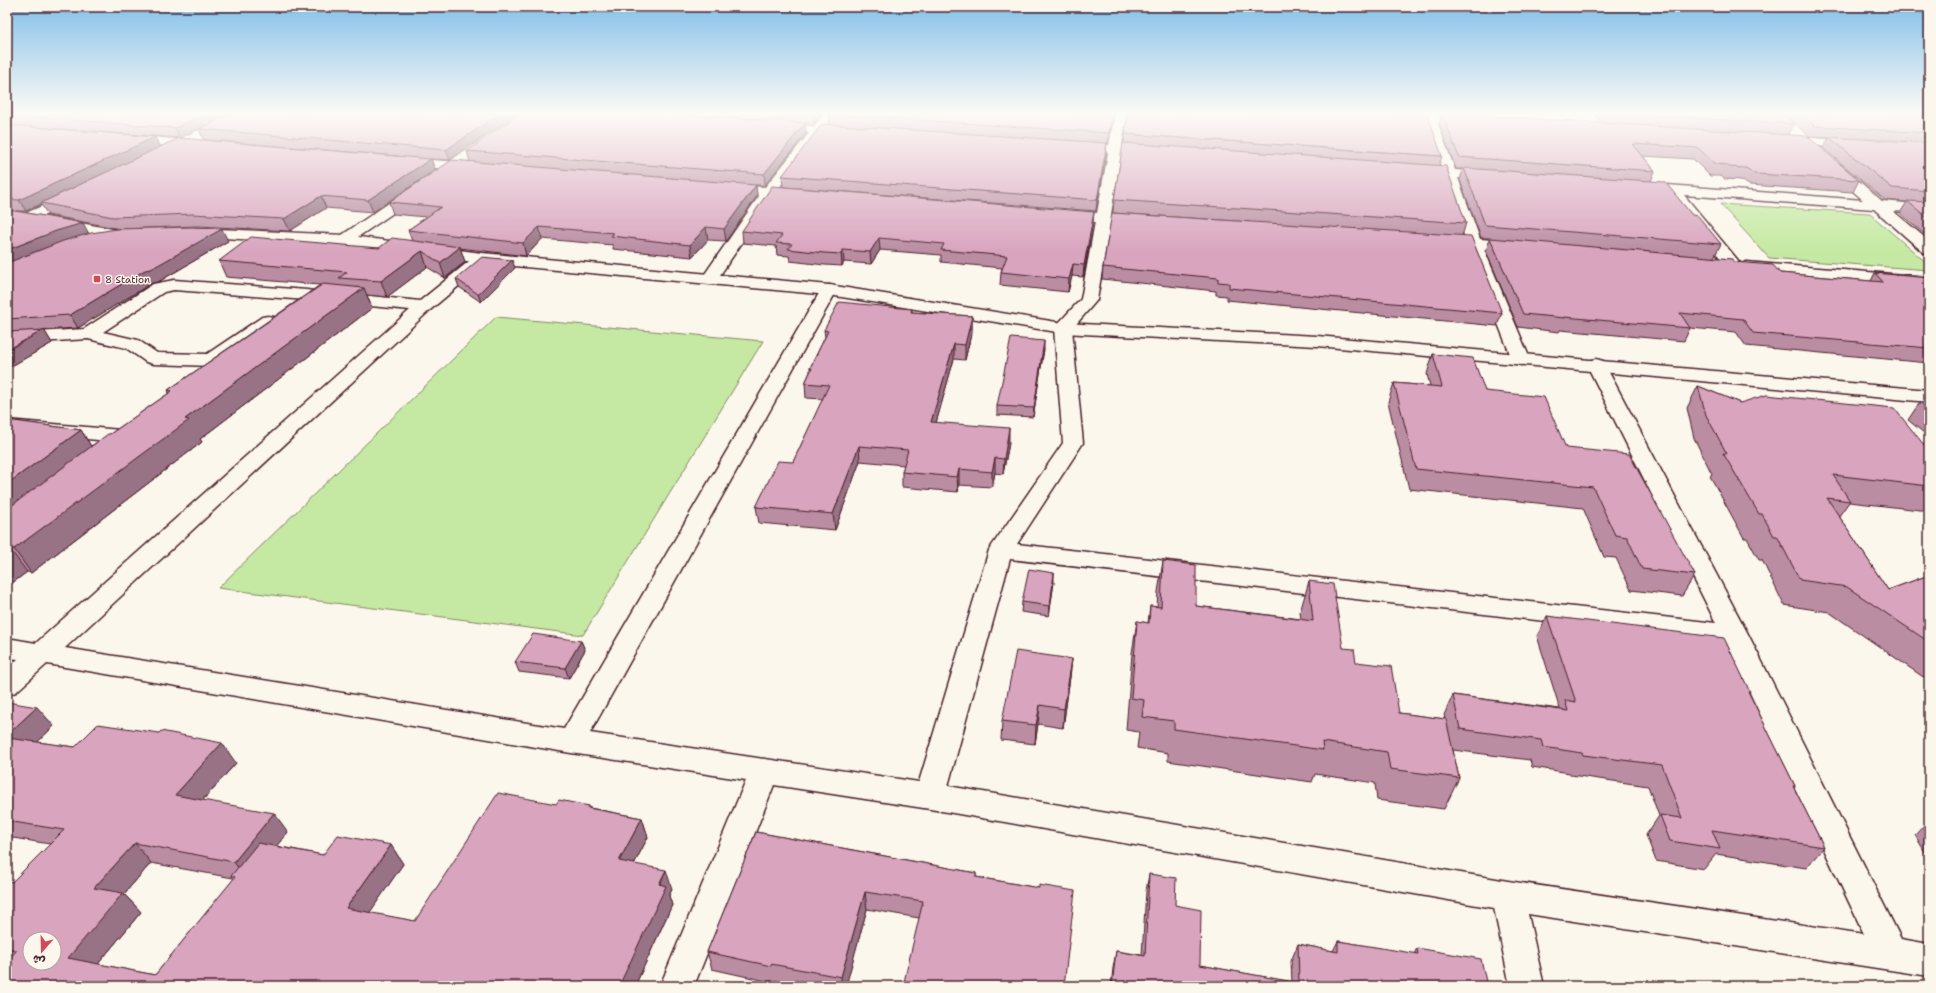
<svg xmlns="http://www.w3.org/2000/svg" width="1936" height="993" viewBox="0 0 1936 993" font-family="'Shantell Sans','Playpen Sans Arabic',sans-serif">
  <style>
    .green { fill: #c5e9a2; stroke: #888466 }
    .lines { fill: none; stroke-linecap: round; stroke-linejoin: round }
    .street-casing { stroke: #4a1f2b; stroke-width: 3 }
    .secondary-casing { stroke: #4a1f2b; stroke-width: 3 }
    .street { fill: #fbf7ec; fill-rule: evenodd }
    .secondary { fill: #fbf7ec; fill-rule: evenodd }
    .wall { fill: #ba8da3; stroke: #4a1f2b; fill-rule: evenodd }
    .shaded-wall { fill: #977385; stroke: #4a1f2b }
    .building { fill: #d8a4be; stroke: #4a1f2b; fill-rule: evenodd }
    .poi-dot { fill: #d1495b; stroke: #fbf7ec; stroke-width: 1.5 }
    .labels { text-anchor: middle; stroke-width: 3; stroke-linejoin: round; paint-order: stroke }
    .far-poi-label { font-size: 10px; fill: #4a1f2b; stroke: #fbf7ec; text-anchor: start }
  </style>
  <rect width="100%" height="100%" fill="#fbf7ec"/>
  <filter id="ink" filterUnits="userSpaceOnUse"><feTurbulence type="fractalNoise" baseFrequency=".025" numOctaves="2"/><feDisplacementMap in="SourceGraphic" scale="8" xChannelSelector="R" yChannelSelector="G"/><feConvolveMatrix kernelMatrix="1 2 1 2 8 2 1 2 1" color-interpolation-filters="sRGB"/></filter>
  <g filter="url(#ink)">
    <!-- green -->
    <g class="green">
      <polygon points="1720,204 1869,213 1929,265 1929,270 1769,258"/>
      <polygon points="496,317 763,341 583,635 218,588"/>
    </g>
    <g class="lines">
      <!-- street casing -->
      <g class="street-casing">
        <g id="street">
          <polygon points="824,113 837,113 827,127 849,128 855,132 849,136 821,134 779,188 802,191 804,194 802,197 773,197 716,281 710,283 704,281 702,278 759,196 723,192 721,189 723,186 728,185 765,187 809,133 775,131 771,130 769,127 771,124 814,126"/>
          <path d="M1115,113h12l-5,33 30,2 5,1 2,3 -2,3 -5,1 -31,-2 -10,60 34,4 2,3 -2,3 -5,1 -30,-2 -13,77 -25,29 11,114 -66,101 699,79 -129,-258 2,-4 7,-2 7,2 145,273 153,305 28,5v32l-401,-62 16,72h-34l-16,-78 -564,-99 -156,-24 -80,201h-34l86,-206 -175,-27 -524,-89 -31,28 -9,3v-26l11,-10 -11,-1v-20l29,5 374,-333 -69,-7 -6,-1 -2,-4 2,-4 6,-1 79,8 53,-43 6,-2 6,2 2,3 -2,3 -55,46 -365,338 499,81 257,-439 2,-4 6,-1 6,1 2,4 -247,443 329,49 70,-232 74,-107 -9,-115 27,-29 14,-77 -35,-4 -2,-3 2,-3 5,-1 32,2 11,-60 -32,-2 -5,-1 -2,-3 2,-3 5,-1 33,2zM1010,559l716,83 138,292 -356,-53 -560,-95z"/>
          <polygon points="1341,113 1434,113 1435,115 1475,118 1477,121 1475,124 1471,125 1438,123 1455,170 1491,173 1496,174 1498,177 1496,180 1491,181 1458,178 1480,239 1517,242 1523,244 1525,247 1523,250 1517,252 1484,249 1530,359 1528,363 1521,365 1514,363 1512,359 1468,248 1439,244 1436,241 1439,238 1444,236 1465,238 1444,177 1415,174 1413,171 1415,168 1441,169 1425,122 1347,117"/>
          <polygon points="128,135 199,141 204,142 205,145 204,148 199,149 123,142 122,139 123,136"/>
          <polygon points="1784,136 1856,141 1861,142 1862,145 1861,148 1856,149 1779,143 1778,140 1779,137"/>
          <polygon points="403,158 474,163 479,164 481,167 479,170 474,171 398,165 396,162 398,159"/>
          <polygon points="1834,163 1839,164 1882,201 1929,205 1929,213 1893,211 1929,241 1929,254 1923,252 1874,209 1684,195 1741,264 1747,262 1929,277 1929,287 1729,269 1668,193 1636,190 1634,187 1636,184 1641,183 1863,200 1829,170 1827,167 1829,164"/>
          <polygon points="416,187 421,188 423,191 421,194 349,243 339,243 336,240 339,237 411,188"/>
          <polygon points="72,193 77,194 79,197 77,200 43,216 128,232 131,235 128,238 123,240 28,222 7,220 7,212 26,213"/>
          <polygon points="174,280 307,290 313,291 315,295 313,299 307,300 174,290 164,292 103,332 138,340 157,353 207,354 262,317 268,316 274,317 277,321 274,325 218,364 211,366 153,364 146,362 126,348 88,339 7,344 7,334 84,329 153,284"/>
          <polygon points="7,420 132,431 139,433 142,437 139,441 132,443 7,432"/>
        </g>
      </g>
      <!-- secondary casing -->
      <g class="secondary-casing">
        <polygon id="secondary" points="195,228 344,235 482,253 829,285 1063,323 1317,336 1929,390 1929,402 1317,346 1063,333 829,295 482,263 344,245 190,236 187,233 190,230"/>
      </g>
      <!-- street -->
      <use href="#street" class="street"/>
      <!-- secondary -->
      <use href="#secondary" class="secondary"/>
    </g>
    <!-- wall -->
    <g class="wall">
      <polygon points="7,113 207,125 519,113 450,160 431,159 435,170 373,212 326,208 290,231 199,226 120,229 48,215 41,204 26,211 16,211 83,223 89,234 228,241 158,282 152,283 78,328 44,330 52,343 8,368 7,368 7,125 160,147 398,156 204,140 199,129 180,138 7,125"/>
      <polygon points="662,113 822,113 814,123 805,123 806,133 765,185 756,185 757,196 726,241 708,240 692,257 613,249 613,245 542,239 526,256 460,248 465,262 445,278 427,267 387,297 367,295 372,308 200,439 202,442 31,573 27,572 7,587 7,420 81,430 91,446 110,434 169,393 168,390 320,285 226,277 219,261 379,248 412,241 408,230 426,217 393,214 389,202 470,162 467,151 784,121"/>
      <polygon points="1114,113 1108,143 1107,143 1106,153 1096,211 783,187 782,176 830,125 829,114"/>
      <polygon points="1442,113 1601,123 1594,113 1782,113 1794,124 1789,134 1859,180 1853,192 1749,185 1741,180 1724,179 1721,176 1710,176 1693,159 1643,156 1655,171 1651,181 1692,215 1721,244 1714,257 1780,273 1871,281 1875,273 1929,278 1929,363 1746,346 1736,332 1690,328 1684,341 1560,330 1559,332 1518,327 1486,251 1490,238 1481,238 1460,180 1463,169 1456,169 1439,124"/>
      <polygon points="1783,113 1929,113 1929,238 1900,213 1907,202 1885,200 1823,148 1829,138 1810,137"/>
      <polygon points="1125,134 1442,156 1439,166 1466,223 1462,236 1502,313 1497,326 1227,300 1227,296 1216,295 1216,291 1102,279 1103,267 1250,222 1113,213 1114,200 1124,143"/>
      <polygon points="1094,212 1093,223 1083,277 1072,276 1068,292 1000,285 1001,272 1002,268 941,262 941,255 880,250 871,264 844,262 842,266 825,265 790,261 789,256 777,255 776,246 743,243 742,231"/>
      <polygon points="515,268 481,302 459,287 456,279"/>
      <polygon points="912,309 912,312 972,316 972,330 965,360 954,359 936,423 1009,443 1003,474 995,473 992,487 959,485 958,492 902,487 902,472 904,465 860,461 835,530 759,523 756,507 793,462 823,399 806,398 805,383 810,372 810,368 825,337 824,330"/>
      <polygon points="1044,349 1033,417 997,415 997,406"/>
      <polygon points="1433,354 1566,448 1695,575 1682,596 1631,590 1616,558 1604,557 1583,508 1409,489 1388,402 1394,383 1430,386 1427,374"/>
      <polygon points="1698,386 1740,403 1929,451 1929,511 1849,502 1839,516 1888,590 1929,575 1929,681 1829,612 1784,605 1762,560 1759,560 1747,538 1744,538 1710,476 1712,474 1694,438 1687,408"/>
      <polygon points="1920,402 1929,403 1929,437 1908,420"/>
      <polygon points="1163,561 1196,606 1301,619 1300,612 1309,581 1343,648 1356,662 1399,713 1445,719 1444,715 1453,695 1560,709 1537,636 1547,616 1750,692 1749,694 1795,786 1794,788 1824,847 1806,868 1716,854 1704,869 1656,861 1646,835 1659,816 1648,786 1571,775 1570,773 1532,767 1530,760 1453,750 1459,778 1444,809 1377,800 1375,783 1315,774 1312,782 1168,761 1168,753 1137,748 1139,732 1126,730 1132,653 1137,621 1148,623 1150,606 1157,607 1158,592"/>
      <polygon points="1054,582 1049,616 1021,612 1022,602"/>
      <polygon points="581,641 585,650 569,678 519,672 515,662"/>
      <polygon points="1072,659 1070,677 1063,728 1038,724 1035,744 1001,740 1002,721"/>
      <path d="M7,702l47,24 -17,16 38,5 161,16 -33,37 85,32 -12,14 47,9 68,-10 12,19 -34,49 46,8 141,-117 33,2 1,2 52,10 6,19 -14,27 38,25 -3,7 3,9 -37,81h-628v-105l5,1 38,-38 -43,-7zM151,863l82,15 1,1 -79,96 -57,-11 43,-52 -17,-18z"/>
      <polygon points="1929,820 1929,859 1915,835"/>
      <polygon points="756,832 976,873 976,877 1039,888 919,918 867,909 846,984 860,986 803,986 775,981 775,983 712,969 707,952"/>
      <polygon points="1149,874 1175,905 1200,965 1292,982 1291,961 1298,944 1333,951 1338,941 1414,954 1417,948 1487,986 1111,986 1113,968 1116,951 1142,955 1146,891"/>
    </g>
    <!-- shaded-wall -->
    <g class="shaded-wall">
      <polygon points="206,113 233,113 180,138 175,128"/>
      <polygon points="501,113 519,113 450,160 446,150"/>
      <polygon points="813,113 822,113 814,123"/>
      <polygon points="1113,113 1114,113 1108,143 1109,133"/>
      <polygon points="805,123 806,133 765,185 764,174"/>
      <polygon points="155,137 160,148 41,203 41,204 26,211 19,200"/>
      <polygon points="1107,143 1106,153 1096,211 1097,200"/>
      <polygon points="431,159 435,170 373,212 368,200"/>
      <polygon points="756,185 757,196 726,241 724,229"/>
      <polygon points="321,196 326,208 290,231 284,219"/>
      <polygon points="1094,212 1093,223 1083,277 1084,265"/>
      <polygon points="83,223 89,235 7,265 7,250 56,231"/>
      <polygon points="539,227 542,239 526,256 523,243"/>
      <polygon points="706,227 708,240 692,257 690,245"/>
      <polygon points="222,229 228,241 158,282 152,283 78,328 70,315 145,270"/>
      <polygon points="879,238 880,250 871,264 870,252"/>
      <polygon points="460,247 465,262 445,278 440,263"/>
      <polygon points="843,250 844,262 842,266 841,254"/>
      <polygon points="422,251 427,267 387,297 381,281"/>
      <polygon points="512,260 515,268 481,302 478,294"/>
      <polygon points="1073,264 1072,276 1068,292 1069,279"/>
      <polygon points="364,288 372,308 200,439 202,442 31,573 14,549 185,419"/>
      <polygon points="972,316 972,330 965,360 965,345"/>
      <polygon points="44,330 52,343 8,368 7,366 7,350"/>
      <polygon points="1044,341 1044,349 1033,417 1034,408"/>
      <polygon points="954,344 954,359 932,437 931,422"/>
      <polygon points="1009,428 1009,443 1003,474 1004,459"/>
      <polygon points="81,430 95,453 7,519 7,484"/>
      <polygon points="859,446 860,461 835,530 833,514"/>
      <polygon points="995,458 995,473 992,487 992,472"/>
      <polygon points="959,469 959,485 958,492 957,477"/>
      <polygon points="10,549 27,572 7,587 7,551"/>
      <polygon points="1054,573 1054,582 1049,616 1050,606"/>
      <polygon points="581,641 585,650 569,678 565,668"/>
      <polygon points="1072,659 1070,677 1063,728 1064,709"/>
      <polygon points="1040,705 1038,724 1035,744 1036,725"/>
      <polygon points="37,707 54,726 22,757 7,740 7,735"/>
      <polygon points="222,743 236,763 190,814 175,795"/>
      <polygon points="274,813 288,832 248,881 234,862"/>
      <polygon points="642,818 648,837 626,880 619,861"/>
      <polygon points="135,843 151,863 124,894 141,912 88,976 68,958 94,888"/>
      <polygon points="391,845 403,864 360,927 346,908"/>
      <polygon points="666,870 672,889 669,896 672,905 635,986 619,986"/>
      <polygon points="865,892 867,909 846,986 842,986 841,977"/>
    </g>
    <!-- building -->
    <g class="building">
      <polygon points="7,113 206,113 175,128 7,115"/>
      <polygon points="234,113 501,113 446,150 199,129"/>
      <polygon points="521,113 655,113 805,123 764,174 467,151"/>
      <polygon points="830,113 1113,113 1109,133 829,114"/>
      <polygon points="1128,113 1427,113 1442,156 1125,134"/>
      <polygon points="1442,113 1807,136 1859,180 1755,174 1746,168 1729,167 1727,165 1715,164 1698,148 1633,144 1655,171 1459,157"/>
      <polygon points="1607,113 1782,113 1794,124"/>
      <polygon points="1800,113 1929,113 1929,133 1815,126"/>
      <polygon points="822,124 1107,143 1097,200 782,176"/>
      <polygon points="7,125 155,137 19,200 7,199"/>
      <polygon points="1829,137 1929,143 1929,191 1892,188"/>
      <polygon points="179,138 431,159 368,200 321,196 284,219 193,214 113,217 41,203"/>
      <polygon points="1123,143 1446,166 1466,223 1114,200"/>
      <polygon points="452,160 756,185 724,229 706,227 690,245 611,236 614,233 539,227 523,243 408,230 441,207 389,202"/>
      <polygon points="1464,168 1665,182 1692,215 1698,216 1721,244 1485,225"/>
      <polygon points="772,186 1094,212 1084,265 1073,264 1069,279 1001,272 1007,256 941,250 944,244 879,238 870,252 843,250 841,254 824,253 788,249 792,244 776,243 782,235 742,231"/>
      <polygon points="1907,201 1929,202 1929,219"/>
      <polygon points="7,210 21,212 83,223 56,231 7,250"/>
      <polygon points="1112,213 1471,236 1502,313 1229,288 1229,283 1218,282 1218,278 1103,267"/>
      <polygon points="193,227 222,229 151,269 145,270 70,315 7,319 7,263 63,241 91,233 117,229"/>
      <polygon points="251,237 379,248 392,238 460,247 440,263 422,251 381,281 339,278 347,272 219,261"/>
      <polygon points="1490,238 1732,259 1734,262 1773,265 1780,273 1883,282 1875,273 1929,278 1929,348 1753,333 1743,319 1680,313 1690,328 1564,317 1565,318 1523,314"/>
      <polygon points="482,257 512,260 478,294 456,279"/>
      <polygon points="323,284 364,288 185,419 189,420 14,549 10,549 7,551 7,509 108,434 110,434 172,391 168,390"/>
      <polygon points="839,302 912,309 911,312 972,316 965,345 954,344 931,422 1009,428 1004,459 995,458 992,472 959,469 957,477 902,472 908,450 859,446 833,514 756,507 778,461 793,462 829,385 805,383 812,368 810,368 828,331 824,330"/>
      <polygon points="44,330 7,350 7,332"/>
      <polygon points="1011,338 1044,341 1034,408 997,406"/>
      <polygon points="1433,354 1473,358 1485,391 1544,397 1566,448 1629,454 1695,575 1642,569 1627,537 1615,535 1593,487 1416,469 1394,383 1442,387"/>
      <polygon points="1698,386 1740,403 1766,395 1894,408 1929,451 1929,486 1833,475 1850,501 1827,498 1888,590 1929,575 1929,642 1847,587 1800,580 1777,536 1774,536 1762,514 1759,514 1723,453 1727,454 1706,415"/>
      <polygon points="1920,402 1929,403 1929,410"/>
      <polygon points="7,420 81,430 7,484"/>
      <polygon points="1163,561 1196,565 1196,606 1313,621 1309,581 1333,584 1343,648 1354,649 1356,662 1391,666 1399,713 1446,719 1459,778 1390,769 1387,752 1322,742 1323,750 1174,729 1174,721 1142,717 1144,700 1131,698 1137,621 1149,623 1150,606 1161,607"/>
      <polygon points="1029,569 1054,573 1050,606 1022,602"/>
      <polygon points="1547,616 1724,638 1750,692 1748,691 1795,786 1793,786 1824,847 1712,830 1720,849 1670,841 1660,815 1682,818 1662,765 1583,755 1582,753 1543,747 1541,740 1460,729 1453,695 1568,711 1565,700 1576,702"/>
      <polygon points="533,634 581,641 565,668 515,662"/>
      <polygon points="1016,651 1072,659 1064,709 1040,705 1036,725 1002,721"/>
      <polygon points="7,702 37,707 7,735"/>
      <path d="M98,724l61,9 2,-2 61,12 -47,52 99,18 -40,49 -99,-19 -41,45 29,5 -55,65 87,17 80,-98 -4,-1 27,-33 65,12 15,-20 53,10 -45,63 69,13 83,-128 58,11 3,-4 30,6 -1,2 54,10 -23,43 47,9 -7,14 7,2 -47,100h-612v-25l10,-11 -10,-2v-67l5,1 52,-52 -57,-9v-83l68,9zM30,939h24v24h-24z"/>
      <polygon points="756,832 976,873 976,877 1039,888 1039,885 1075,891 1064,986 903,986 923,901 865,892 841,977 771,964 771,966 707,952"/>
      <polygon points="1149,874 1176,878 1175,905 1201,910 1200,965 1299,983 1298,944 1338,952 1338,941 1418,954 1417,948 1481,959 1487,986 1112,986 1116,951 1145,956"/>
      <polygon points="829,981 860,986 828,986"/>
    </g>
  </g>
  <!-- sky -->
  <linearGradient id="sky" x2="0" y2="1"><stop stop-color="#83c0ea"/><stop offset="0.45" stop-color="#fdfbf6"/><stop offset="1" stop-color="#fdfbf6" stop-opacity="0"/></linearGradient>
  <rect width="1936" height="252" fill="url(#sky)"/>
  <!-- markers -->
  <rect class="poi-dot" x="93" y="275" width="8" height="8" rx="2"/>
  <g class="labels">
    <!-- far-poi labels -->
    <g class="far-poi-label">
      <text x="105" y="283">8 Station</text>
    </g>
  </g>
  <!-- margin -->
  <rect width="1936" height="993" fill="none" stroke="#fbf7ec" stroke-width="24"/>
  <rect x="12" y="12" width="1912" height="969" fill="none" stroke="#4a1f2b" stroke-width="1.5" filter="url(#ink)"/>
  <!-- north arrow -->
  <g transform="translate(42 951) rotate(200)"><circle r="19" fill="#fbf7ec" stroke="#b4a19f"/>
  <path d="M0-3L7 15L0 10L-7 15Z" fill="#d1495b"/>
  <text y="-6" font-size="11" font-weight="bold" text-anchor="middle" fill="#4a1f2b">ش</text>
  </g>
</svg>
